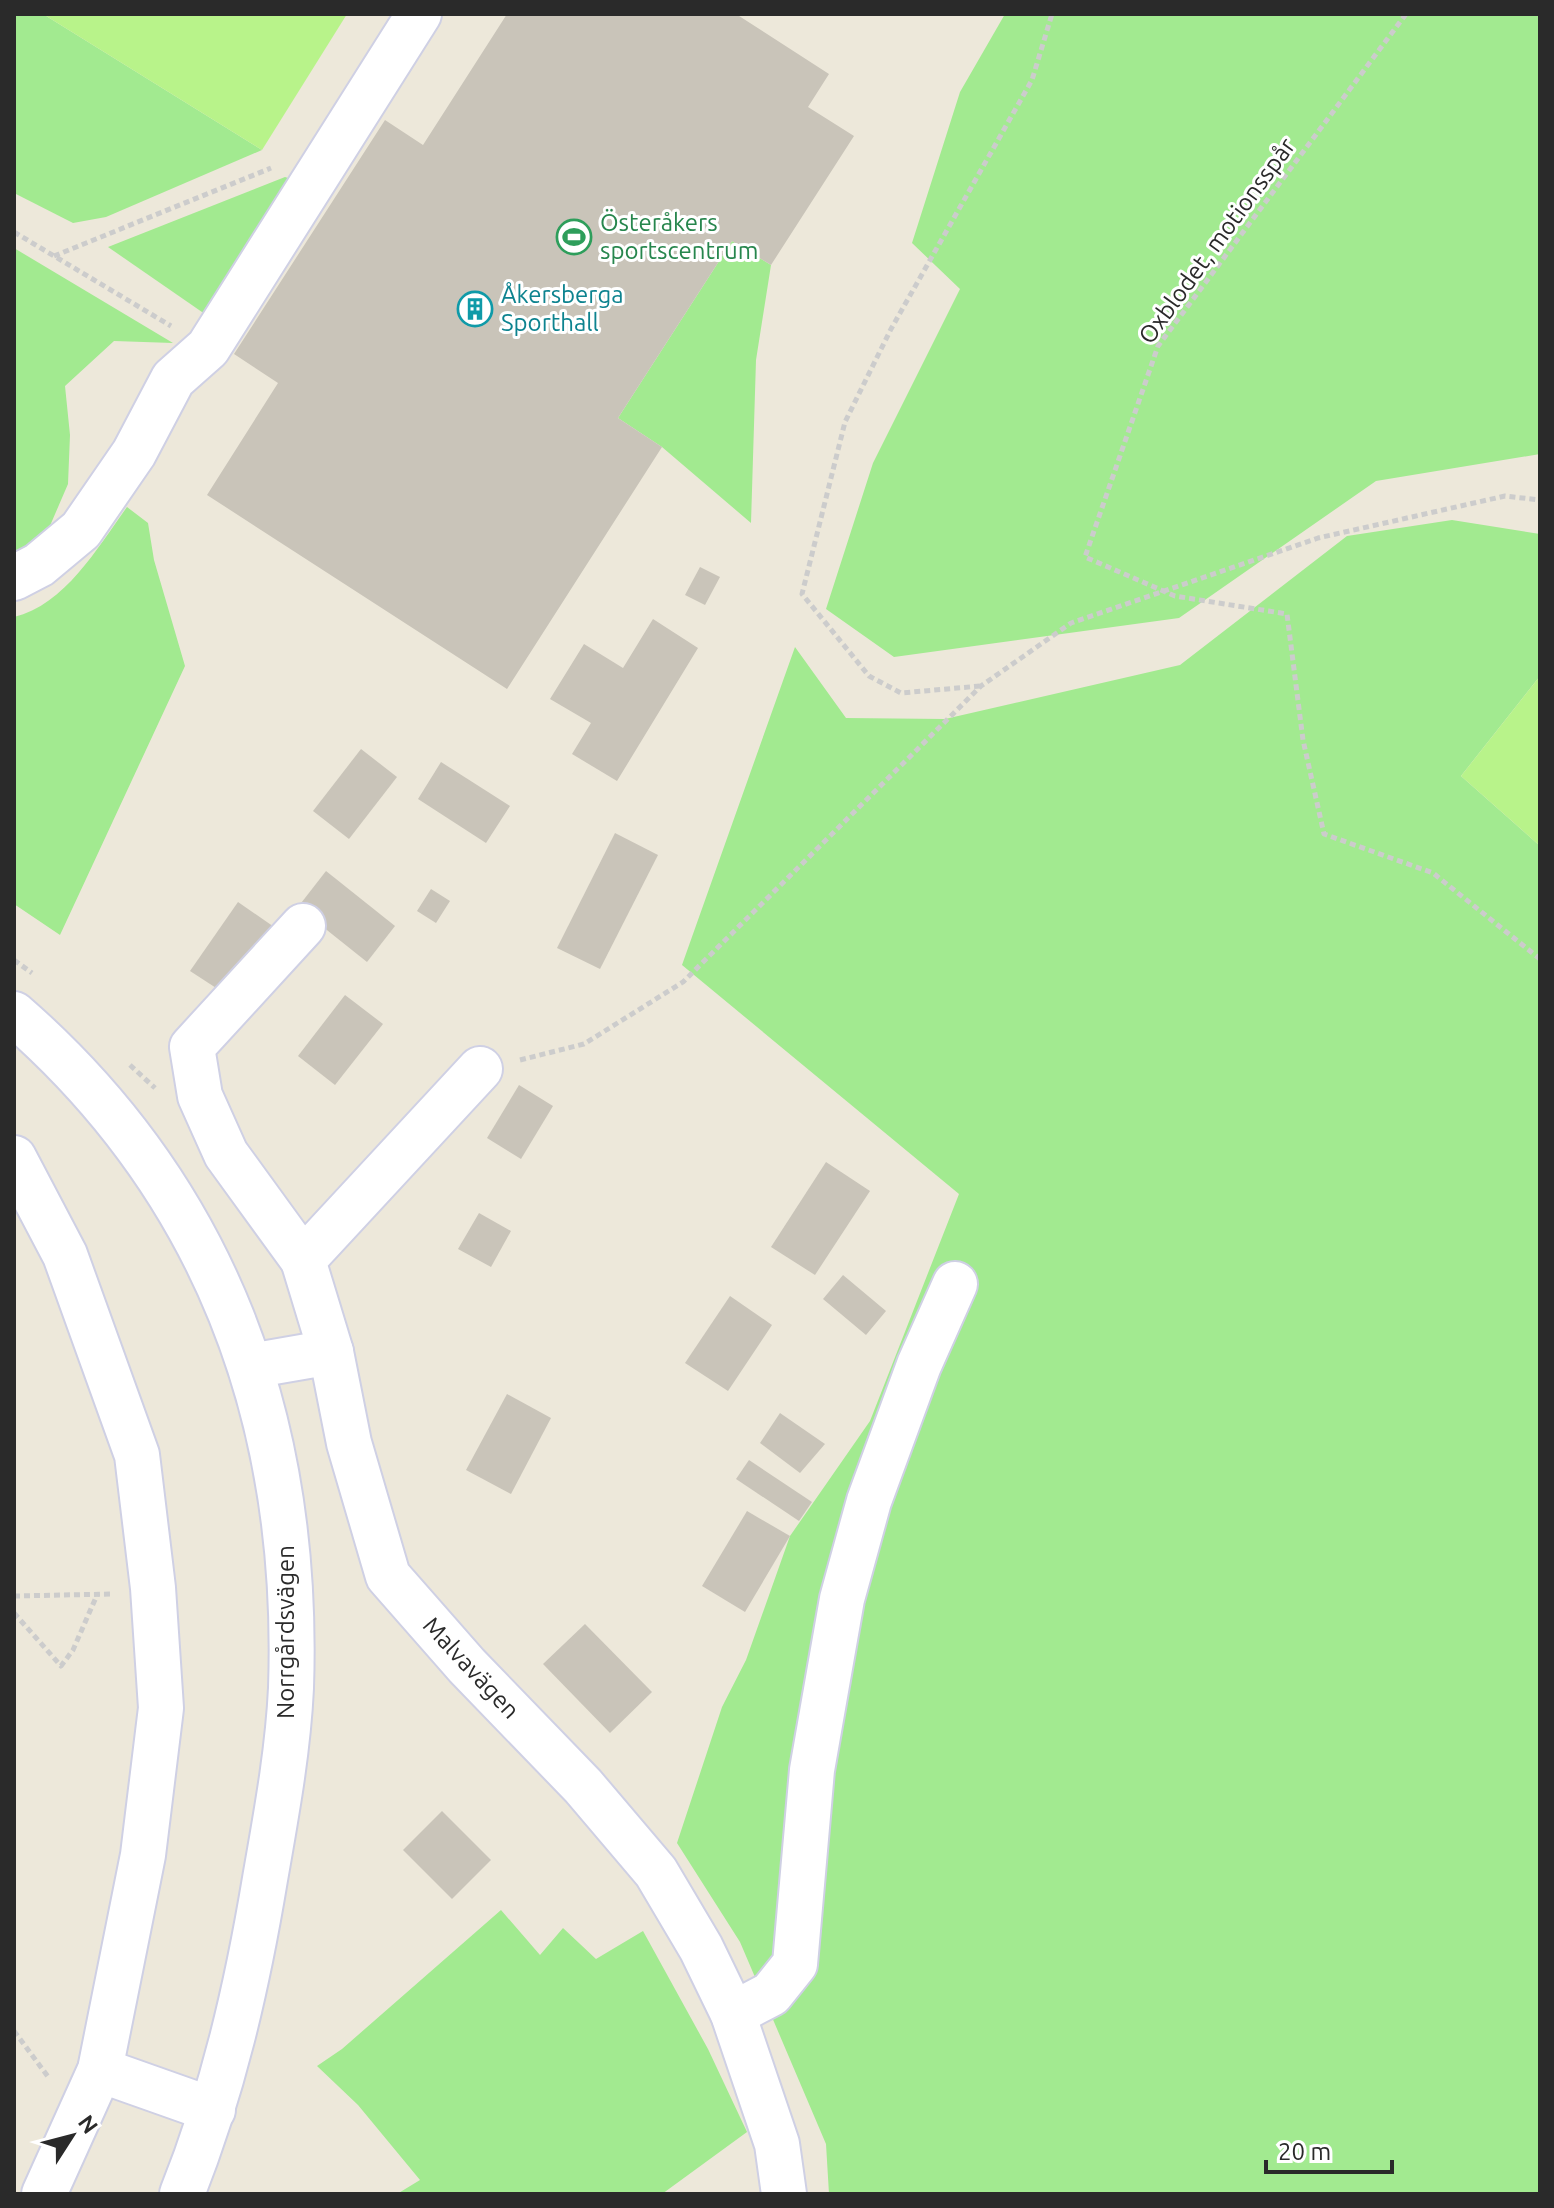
<svg xmlns="http://www.w3.org/2000/svg" width="1554" height="2208" viewBox="0 0 1554 2208" font-family="Ubuntu,sans-serif">
  <style>
    .green { fill: #a2ea90 }
    .pitch { fill: #b8f38a }
    .building { fill: #c9c4b9 }
    .lines { fill: none; stroke-linecap: round; stroke-linejoin: round }
    .minor-casing { stroke: #cfd0e4; stroke-width: 48 }
    .path { stroke: #ccc; stroke-width: 5; stroke-dasharray: 6 4; stroke-linecap: butt }
    .minor { stroke: #fff; stroke-width: 44 }
    .labels { text-anchor: middle; stroke-width: 6; stroke-linejoin: round; paint-order: stroke }
    .leisure-label { font-size: 24px; fill: #27864d; stroke: #fff; text-anchor: start }
    .street-label { font-size: 24px; fill: #2a2a2a; stroke: #fff }
    .culture-label { font-size: 24px; fill: #0d838f; stroke: #fff; text-anchor: start }
  </style>
  <rect width="100%" height="100%" fill="#ede8da"/>
  <!-- green -->
  <g class="green">
    <polygon points="14,14 43,14 262,150 106,217 73,223 14,193"/>
    <polygon points="1005,14 1540,14 1540,454 1376,481 1179,618 894,657 826,609 873,463 960,289 912,243 960,92"/>
    <polygon points="285,177 303,183 215,321 108,247"/>
    <polygon points="732,241 771,265 756,360 751,523 662,447 618,418"/>
    <polygon points="14,248 173,343 114,341 65,386 70,435 68,484 46,535 14,556"/>
    <path d="M127,507l21,16 6,37 31,106 -125,269 -46,-31v-287c51,-12 84,-70 113,-110z"/>
    <polygon points="1452,520 1540,534 1540,676 1461,776 1540,846 1540,2194 829,2194 826,2144 740,1942 677,1843 722,1707 746,1660 790,1536 870,1421 959,1194 682,965 795,647 846,718 945,719 1180,665 1347,536"/>
    <polygon points="501,1910 540,1955 563,1928 596,1959 643,1931 708,2049 747,2132 662,2194 397,2194 420,2180 358,2105 317,2066 342,2049"/>
  </g>
  <!-- pitch -->
  <g class="pitch">
    <polygon points="43,14 347,14 262,150"/>
    <polygon points="1540,676 1540,846 1461,776"/>
  </g>
  <!-- building -->
  <g class="building">
    <polygon points="507,14 736,14 829,74 808,107 854,136 771,265 732,241 618,418 662,447 507,689 207,495 278,383 234,354 385,120 423,145"/>
    <polygon points="700,567 720,577 705,605 685,595"/>
    <polygon points="653,619 698,648 617,781 572,754 591,723 550,699 584,644 623,668"/>
    <polygon points="361,749 397,777 349,839 313,811"/>
    <polygon points="441,762 510,806 486,843 418,799"/>
    <polygon points="615,833 658,855 600,969 557,948"/>
    <polygon points="326,871 395,926 367,962 298,907"/>
    <polygon points="431,889 450,901 436,923 417,911"/>
    <polygon points="238,902 277,929 230,997 190,971"/>
    <polygon points="345,995 383,1024 335,1085 298,1056"/>
    <polygon points="519,1085 553,1106 521,1159 487,1138"/>
    <polygon points="826,1162 870,1191 815,1275 771,1247"/>
    <polygon points="479,1213 511,1231 491,1267 458,1249"/>
    <polygon points="843,1275 886,1311 866,1335 823,1299"/>
    <polygon points="730,1296 772,1325 728,1391 685,1363"/>
    <polygon points="507,1394 551,1418 511,1494 466,1470"/>
    <polygon points="780,1413 825,1444 800,1473 760,1443"/>
    <polygon points="749,1460 812,1502 799,1521 736,1479"/>
    <polygon points="747,1511 790,1536 745,1612 702,1586"/>
    <polygon points="585,1624 652,1692 610,1733 543,1664"/>
    <polygon points="442,1811 491,1860 452,1899 403,1850"/>
  </g>
  <g class="lines">
    <!-- minor casing -->
    <g class="minor-casing">
      <g id="minor">
        <polyline points="14,578 39,565 81,530 134,453 173,379 208,348 419,14"/>
        <path d="M14,1014c203,177 286,408 277,674 -3,64 -15,128 -26,191 -18,108 -42,212 -83,315"/>
        <polyline points="14,1158 65,1255 137,1455 153,1588 161,1708 143,1855 100,2070 44,2194"/>
        <polyline points="303,1260 226,1154 200,1096 192,1047 303,926"/>
        <polyline points="331,1352 303,1260 480,1069"/>
        <polyline points="250,1366 331,1352 349,1443 388,1576 467,1666 583,1786 656,1872 701,1948 733,2014 777,2144 784,2194"/>
        <polyline points="733,2014 771,1994 795,1964 812,1770 842,1599 869,1501 919,1365 955,1284"/>
        <polyline points="100,2070 213,2110"/>
      </g>
    </g>
    <!-- path -->
    <g class="path">
      <polyline points="1406,14 1158,346 1085,557 1175,596 1287,614 1303,740 1324,834 1433,873 1540,959"/>
      <polyline points="14,232 171,326"/>
      <polyline points="54,256 271,168"/>
      <polyline points="980,686 901,693 869,676 802,594 845,422 891,329 1032,80 1052,14"/>
      <polyline points="14,960 32,973"/>
      <polyline points="520,1060 584,1044 683,982 981,686 1071,623 1318,538 1505,496 1540,500"/>
      <polyline points="130,1065 155,1088"/>
      <polyline points="14,1596 113,1594"/>
      <polyline points="14,1613 61,1666 73,1650 97,1595"/>
      <polyline points="14,2031 49,2078"/>
    </g>
    <!-- minor -->
    <use href="#minor" class="minor"/>
  </g>
  <!-- icons -->
  <defs>
    <g id="stadium-ring" transform="scale(1.8)"><circle r="9.5" fill="#fff" stroke="#2e9e5b" stroke-width="1.5"/><path d="M0-5a6.5 5 0 1 0 0 10a6.5 5 0 1 0 0-10ZM-3.5-1.8h7v3.6h-7Z" fill="#2e9e5b"/></g>
    <g id="building-ring" transform="scale(1.8)"><circle r="9.5" fill="#fff" stroke="#0f9aa8" stroke-width="1.5"/><path d="M-4-6H4V6H1V3H-1V6H-4ZM-2.5-4.3h1.7v1.8h-1.7ZM.8-4.3h1.7v1.8H.8ZM-2.5-1h1.7V.8h-1.7ZM.8-1h1.7V.8H.8Z" fill="#0f9aa8"/></g>
  </defs>
  <g fill-rule="evenodd">
    <use href="#stadium-ring" x="574" y="237"/>
    <use href="#building-ring" x="475" y="309"/>
  </g>
  <g class="labels">
    <!-- leisure labels -->
    <g class="leisure-label">
      <text x="600" y="231">Österåkers<tspan x="600" dy="28">sportscentrum</tspan></text>
    </g>
    <!-- street labels -->
    <g class="street-label">
      <text transform="translate(1217 241) rotate(-54)" y="8">Oxblodet, motionsspår</text>
      <text transform="translate(286 1632) rotate(-90)" y="8">Norrgårdsvägen</text>
      <text transform="translate(471 1668) rotate(47)" y="8">Malvavägen</text>
    </g>
    <!-- culture labels -->
    <g class="culture-label">
      <text x="501" y="303">Åkersberga<tspan x="501" dy="28">Sporthall</tspan></text>
    </g>
  </g>
  <!-- border -->
  <rect width="1554" height="2208" fill="none" stroke="#2a2a2a" stroke-width="32"/>
  <!-- north arrow -->
  <g transform="translate(72 2136) rotate(54)" stroke="#ffffff" stroke-width="6" paint-order="stroke">
  <path d="M0-6L14 30L0 20L-14 30Z" fill="#2a2a2a"/>
  <text y="-12" font-size="22" font-weight="bold" text-anchor="middle" fill="#2a2a2a">N</text>
  </g>
  <!-- scale -->
  <path d="M1266 2160v12h126v-12" fill="none" stroke="#2a2a2a" stroke-width="4"/>
  <text x="1278" y="2160" font-size="24" fill="#2a2a2a" stroke="#ffffff" stroke-width="6" paint-order="stroke">20 m</text>
</svg>
